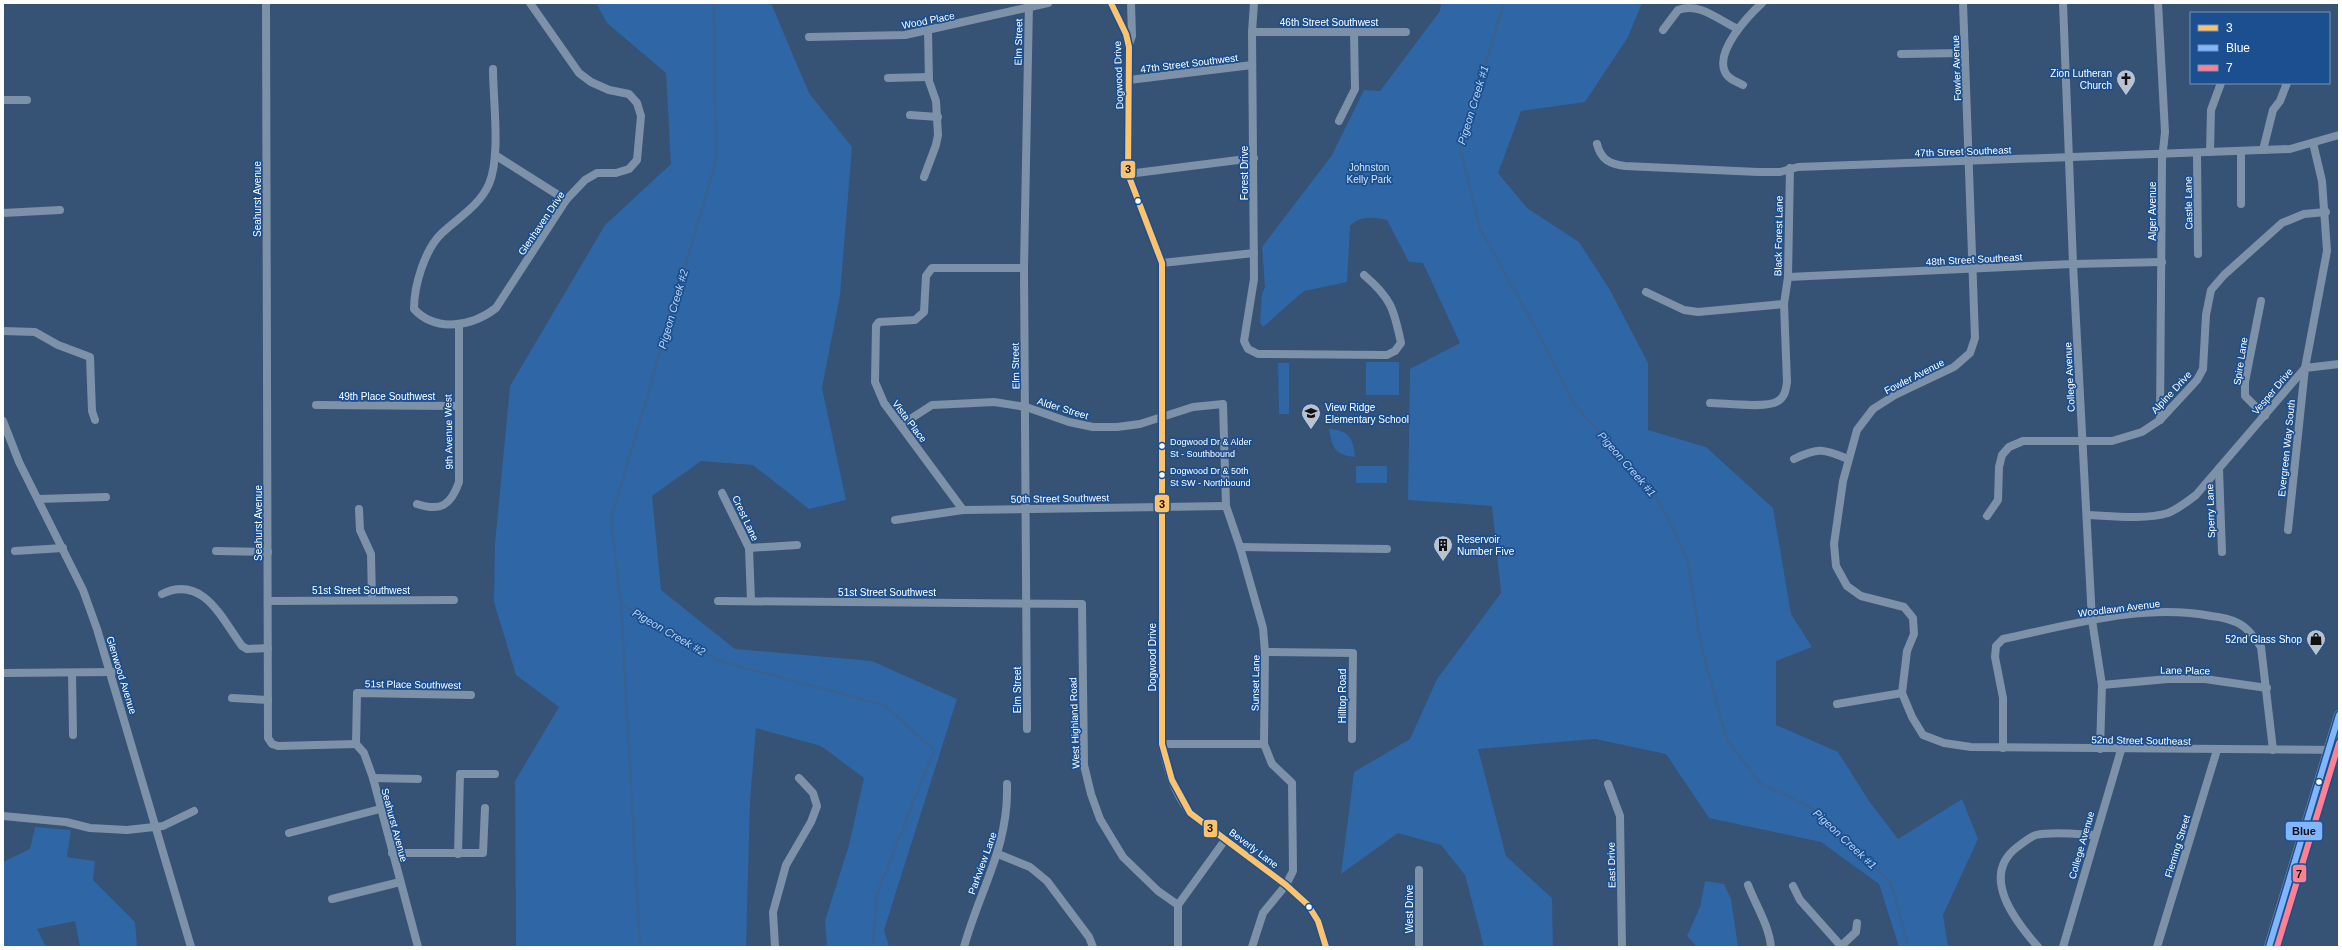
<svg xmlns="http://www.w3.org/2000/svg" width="2342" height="950" viewBox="0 0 2342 950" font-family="Arial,sans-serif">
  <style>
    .green { fill: #2f66a5 }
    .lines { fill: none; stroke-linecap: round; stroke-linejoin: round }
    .stream { stroke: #3b618d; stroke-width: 2 }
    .minor { stroke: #7d92a8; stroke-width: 8 }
    .major { stroke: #7d8ea7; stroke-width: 10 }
    .bus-1-casing { stroke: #1b4f8f; stroke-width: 9 }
    .bus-2-casing { stroke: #1b4f8f; stroke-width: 9 }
    .bus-3-casing { stroke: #1b4f8f; stroke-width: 9 }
    .bus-1 { stroke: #fdc26c; stroke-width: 6 }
    .bus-2 { stroke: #80b5ff; stroke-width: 6 }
    .bus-3 { stroke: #ff8090; stroke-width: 6 }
    .bus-dot { fill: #fff; stroke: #1b4f8f; stroke-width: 1.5 }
    .labels { text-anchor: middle; stroke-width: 3.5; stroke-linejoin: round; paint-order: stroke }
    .bus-label { font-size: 9px; fill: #fff; stroke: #1b4f8f; text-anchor: start }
    .street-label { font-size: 10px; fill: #fff; stroke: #1b4f8f }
    .poi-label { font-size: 10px; fill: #fff; stroke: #1b4f8f; text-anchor: end }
    .park-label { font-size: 10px; fill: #cfe3fa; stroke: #1b4f8f }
    .water-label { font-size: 11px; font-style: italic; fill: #b5d3f5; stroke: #1b4f8f }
    .line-badge { stroke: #1b4f8f; stroke-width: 1.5 }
    .pale-badge-label { font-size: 11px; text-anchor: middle; font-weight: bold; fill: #111 }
  </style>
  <rect width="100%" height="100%" fill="#365274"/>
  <!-- green -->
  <g class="green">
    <polygon points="596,3 771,3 809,93 852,147 840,295 822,388 846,500 809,509 753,465 701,461 652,496 661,590 735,649 872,661 957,699 884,930 889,947 827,947 825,921 849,845 864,778 821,746 756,728 750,801 746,947 516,947 515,781 559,707 516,675 494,602 495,544 510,386 605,225 671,164 666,73 607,23"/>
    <path d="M1441,3h201l-14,34 -43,65 -64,9 -23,62 29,35 52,34 31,48 38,73v67l58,17 67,61 18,106 21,33 -36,14v64l62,27 31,49 29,38 64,-40 16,40 -35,76 5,32h-49l-20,-63 -58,-42 -112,-24 -43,-64 -71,-15 -117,10 28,107 46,42 1,49h-69l-19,-72 -24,-30 -43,-12 -57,41 13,-102 56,-33 27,-60 64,-86 -9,-87 -84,-6 2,-131 50,-26 -37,-80 -14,-1 -22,-42c-12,-3 -28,-5 -37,6l-3,56 -43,9 -41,36 -3,-5 2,-28 3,-7 -3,-40 70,-92 32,-65 16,1 60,-80z"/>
    <rect x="1366" y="362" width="33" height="33"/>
    <polygon points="1278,363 1289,363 1289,414 1279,414"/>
    <path d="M1329,429c20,1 24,9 26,28 -20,-2 -23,-9 -26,-28z"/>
    <rect x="1356" y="466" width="31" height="17"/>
    <polygon points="35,827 71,830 67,857 95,861 93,880 135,922 137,947 80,947 75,921 37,929 46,947 3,947 3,862 30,849"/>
    <polygon points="1705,881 1724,884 1731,899 1738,947 1697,947 1687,936 1700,907"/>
  </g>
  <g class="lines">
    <!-- stream -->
    <g class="stream">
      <polyline points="1504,3 1460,148 1480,229 1535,327 1574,404 1655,494 1672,526 1688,562 1701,646 1727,740 1760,783 1810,807 1890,881 1909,947"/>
      <polyline points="621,604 719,661 884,705 934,750 877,894 873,947"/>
      <polyline points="640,947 621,604 611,520 716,161 714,3"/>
    </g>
    <!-- minor -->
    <g class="minor">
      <polyline points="266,3 268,738 272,744 278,746 356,744"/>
      <path d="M1111,3l15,31 3,13 -1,127 34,89v481c6,28 11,46 28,69l96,72 22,20 10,16 8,26"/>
      <path d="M1254,3l-2,29 2,247 -10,62 4,8 10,5 129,1 8,-4 6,-8c-7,-34 -10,-45 -37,-68"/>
      <polyline points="1963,3 1975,338 1970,353 1954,367 1895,395 1873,409 1857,430 1843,481 1834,544 1836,566 1847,586 1861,596 1904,607 1913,618 1914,634 1907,651 1902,693 1912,717 1923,735 1944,743 1971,747 2339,750"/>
      <polyline points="2063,3 2073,264 2092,620 2102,685 2100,749"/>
      <polyline points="2158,3 2165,132 2162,160 2160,420"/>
      <path d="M1663,30l15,-20c22,-8 40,10 60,19"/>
      <polyline points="1252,32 1406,32"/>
      <polyline points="809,37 905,35 1048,3"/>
      <polyline points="1129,44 1132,36 1131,3"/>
      <polyline points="1901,54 1965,53"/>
      <path d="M493,69c0,32 8,87 -4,115 -9,21 -31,34 -47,49 -17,16 -28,52 -28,76 22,24 59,17 82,-1l70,-108 19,-20 12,-7h19l13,-4 8,-9 4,-44 -4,-13 -8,-9 -20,-4 -18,-8 -12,-9 -49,-70"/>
      <polyline points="888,78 929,77"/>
      <polyline points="1129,80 1252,65"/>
      <path d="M1743,85c-6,-3 -15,-6 -18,-13 -10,-21 23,-56 37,-69"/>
      <polyline points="3,100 27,100"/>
      <polyline points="910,115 938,117"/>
      <polyline points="1339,121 1355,89 1354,32"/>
      <path d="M1597,144c4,16 13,20 28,22l133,6h22l18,-5 492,-18 49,-14"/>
      <polyline points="2263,150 2273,110 2280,101 2287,83"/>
      <polyline points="2210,152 2211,110 2221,83"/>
      <polyline points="2197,153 2198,254"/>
      <polyline points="495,155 566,200"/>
      <polyline points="1128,174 1254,158"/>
      <polyline points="924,177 936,145 938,135 936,101 929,81 928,31"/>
      <polyline points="2241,204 2241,151"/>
      <polyline points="3,213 60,210"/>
      <polyline points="1162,263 1254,253"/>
      <polyline points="1788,277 2073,264 2162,262"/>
      <polyline points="1646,292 1684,310 1698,312 1784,304"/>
      <polyline points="2261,301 2245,382 2245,396 2265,416"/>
      <polyline points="3,331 35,332 58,345 90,357 92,411 95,420"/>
      <path d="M1710,403c15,0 57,6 68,-2 7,-4 8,-12 9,-19l-3,-78 4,-27 2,-109"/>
      <polyline points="316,405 457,406"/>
      <polyline points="3,421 19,462 83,590 97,629 191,947"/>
      <polyline points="901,425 932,405 954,404 994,402 1026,407 1069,422 1093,427 1117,427 1140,424 1193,407 1223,404 1226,506 1240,547 1263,628 1265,652 1264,744 1272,764 1292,783 1293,871 1286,885 1263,913 1252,947"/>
      <path d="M1794,459c24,-12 30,-10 54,0"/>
      <polyline points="2219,469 2222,552"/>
      <polyline points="722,493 749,548 751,601"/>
      <polyline points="38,499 106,497"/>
      <path d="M417,504c24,8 34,1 42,-22v-158"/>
      <polyline points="359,509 360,530 371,554 372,600"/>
      <polyline points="963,510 884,403 875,382 876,326 879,322 915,320 924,312 926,276 932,268 1024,268"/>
      <path d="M2087,515c24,1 59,5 81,-2 10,-4 19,-11 28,-18l109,-127 22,-117 -5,-70 -9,-38"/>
      <polyline points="1987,516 1998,500 1999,467 2002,455 2009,447 2023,441 2112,441 2142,432 2160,420 2197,380 2203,369 2206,315 2211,290 2224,275 2282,223 2304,214 2326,212"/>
      <polyline points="895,520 963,510 1226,506"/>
      <polyline points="2288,530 2305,368 2339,364"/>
      <polyline points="1240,547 1387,549"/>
      <polyline points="749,548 797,545"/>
      <polyline points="15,551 63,548"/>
      <polyline points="216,551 268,552"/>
      <path d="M162,594c41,-20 60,25 80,52l5,3 21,-1"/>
      <polyline points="268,601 454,600"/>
      <polyline points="718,601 1082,604 1084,765 1091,794 1100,819 1123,857 1158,891 1178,905"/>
      <polyline points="1265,652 1353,653 1352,739"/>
      <polyline points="3,673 112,672"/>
      <polyline points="72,673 73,735"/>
      <polyline points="2102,685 2168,679 2205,679 2267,688"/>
      <polyline points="232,698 268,700"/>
      <polyline points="1837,704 1902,693"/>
      <polyline points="1027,729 1024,268 1029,3"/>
      <polyline points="356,744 364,753 373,778 418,947"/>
      <polyline points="356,744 357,693 471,695"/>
      <polyline points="1162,744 1264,744"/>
      <path d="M2003,748v-50l-8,-41 1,-11 7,-7c67,-14 140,-36 208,-23 9,1 19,3 27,7 10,5 16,14 23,24l12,103"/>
      <polyline points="373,778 418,779"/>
      <polyline points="1608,784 1620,816 1622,947"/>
      <polyline points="3,816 66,822 90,828 127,830 163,826 194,811"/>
      <polyline points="289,833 380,809"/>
      <polyline points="392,853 483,853 485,808"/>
      <polyline points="458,854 460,774 495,774"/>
      <polyline points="998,854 1030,867 1047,881 1089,937 1093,947"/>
      <polyline points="1419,870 1419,947"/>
      <path d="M1748,885c8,21 21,40 23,62"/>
      <polyline points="1793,886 1800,900 1841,946"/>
      <polyline points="332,899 400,882"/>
      <polyline points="775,947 773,912 786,865 811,822 817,806 813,793 799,778"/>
      <path d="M964,947c16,-58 45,-100 43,-163"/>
      <polyline points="1178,947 1178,905 1225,840"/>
      <polyline points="1840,947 1856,932 1857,923"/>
      <path d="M2038,947c-22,-25 -58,-70 -22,-99 6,-4 13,-11 20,-13 15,-4 42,-1 58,0"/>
      <polyline points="2063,947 2121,750"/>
      <polyline points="2157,947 2217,750"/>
    </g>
    <!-- major -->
    <polyline class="major" points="2269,947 2339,715"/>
    <!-- bus-1 casing -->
    <g class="bus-1-casing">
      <polyline id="bus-1" points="1111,3 1126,34 1129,47 1128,174 1162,263 1162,744 1172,780 1190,813 1286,885 1308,905 1318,921 1326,947"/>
    </g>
    <!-- bus-2 casing -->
    <g class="bus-2-casing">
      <polyline id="bus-2" points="2269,947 2339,715"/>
    </g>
    <!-- bus-3 casing -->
    <g class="bus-3-casing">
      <polyline id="bus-3" points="2277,947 2339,743"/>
    </g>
    <!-- bus-1 -->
    <use href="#bus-1" class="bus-1"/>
    <!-- bus-2 -->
    <use href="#bus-2" class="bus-2"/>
    <!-- bus-3 -->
    <use href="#bus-3" class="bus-3"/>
  </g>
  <!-- icons -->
  <defs>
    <g id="church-pin" transform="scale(1)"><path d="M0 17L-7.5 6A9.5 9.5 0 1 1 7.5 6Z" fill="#b9c2ce" stroke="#1b4f8f"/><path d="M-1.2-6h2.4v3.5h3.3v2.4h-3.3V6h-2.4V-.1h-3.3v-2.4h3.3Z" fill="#111"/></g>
    <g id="school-pin" transform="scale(1)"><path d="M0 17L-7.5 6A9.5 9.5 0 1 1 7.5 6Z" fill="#b9c2ce" stroke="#1b4f8f"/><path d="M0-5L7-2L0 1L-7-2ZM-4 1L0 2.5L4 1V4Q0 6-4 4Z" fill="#111"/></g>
    <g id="building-pin" transform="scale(1)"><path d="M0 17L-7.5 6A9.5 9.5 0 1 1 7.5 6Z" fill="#b9c2ce" stroke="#1b4f8f"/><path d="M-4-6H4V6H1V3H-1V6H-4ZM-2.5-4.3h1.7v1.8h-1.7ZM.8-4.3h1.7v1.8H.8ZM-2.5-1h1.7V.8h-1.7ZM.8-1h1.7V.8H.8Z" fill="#111"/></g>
    <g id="shop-pin" transform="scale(1)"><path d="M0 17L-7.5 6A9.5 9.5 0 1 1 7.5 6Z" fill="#b9c2ce" stroke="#1b4f8f"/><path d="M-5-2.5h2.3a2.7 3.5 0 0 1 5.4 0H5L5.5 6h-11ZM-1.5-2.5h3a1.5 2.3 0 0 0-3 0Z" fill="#111"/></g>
  </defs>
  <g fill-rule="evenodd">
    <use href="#church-pin" x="2126" y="79"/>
    <use href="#school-pin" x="1311" y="413"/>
    <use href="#building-pin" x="1443" y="545"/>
    <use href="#shop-pin" x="2316" y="639"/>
  </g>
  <!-- markers -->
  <g class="bus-dot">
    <circle cx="1138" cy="201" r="3.5"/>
    <circle cx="1162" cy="446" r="3.5"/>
    <circle cx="1162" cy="475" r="3.5"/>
    <circle cx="2319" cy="782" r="3.5"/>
    <circle cx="1309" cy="907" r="3.5"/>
  </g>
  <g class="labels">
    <!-- bus labels -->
    <g class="bus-label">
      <text x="1170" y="445">Dogwood Dr &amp; Alder<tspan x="1170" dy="12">St - Southbound</tspan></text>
      <text x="1170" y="474">Dogwood Dr &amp; 50th<tspan x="1170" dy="12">St SW - Northbound</tspan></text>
    </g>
    <!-- street labels -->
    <g class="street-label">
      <text transform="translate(928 20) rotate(-11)" y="4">Wood Place</text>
      <text x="1329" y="26">46th Street Southwest</text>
      <text transform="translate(1018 42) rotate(-89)" y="4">Elm Street</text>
      <text transform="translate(1189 63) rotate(-7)" y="4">47th Street Southwest</text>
      <text transform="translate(1956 68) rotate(-92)" y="4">Fowler Avenue</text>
      <text transform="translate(1118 75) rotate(-92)" y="4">Dogwood Drive</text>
      <text transform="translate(1963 151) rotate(-2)" y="4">47th Street Southeast</text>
      <text transform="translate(1244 173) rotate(-90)" y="4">Forest Drive</text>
      <text transform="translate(257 199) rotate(-90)" y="4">Seahurst Avenue</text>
      <text transform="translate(2188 203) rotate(-91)" y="4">Castle Lane</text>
      <text transform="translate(2152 211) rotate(-90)" y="4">Alger Avenue</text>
      <text transform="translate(541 223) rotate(-56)" y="4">Glenhaven Drive</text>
      <text transform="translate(1778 236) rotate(-89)" y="4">Black Forest Lane</text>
      <text transform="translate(1974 259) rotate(-3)" y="4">48th Street Southeast</text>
      <text transform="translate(2240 361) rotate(-81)" y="4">Spire Lane</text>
      <text transform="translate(1015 366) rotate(-91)" y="4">Elm Street</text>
      <text transform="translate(1914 376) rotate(-27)" y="4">Fowler Avenue</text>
      <text transform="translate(2069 377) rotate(-93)" y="4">College Avenue</text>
      <text transform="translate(2272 391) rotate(-50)" y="4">Vesper Drive</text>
      <text transform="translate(2171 392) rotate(-47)" y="4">Alpine Drive</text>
      <text x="387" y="400">49th Place Southwest</text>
      <text transform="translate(1063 408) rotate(17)" y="4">Alder Street</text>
      <text transform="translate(910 421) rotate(53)" y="4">Vista Place</text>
      <text transform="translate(448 432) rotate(-91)" y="4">9th Avenue West</text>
      <text transform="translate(2286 448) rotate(-84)" y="4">Evergreen Way South</text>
      <text transform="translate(1060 498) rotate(-1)" y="4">50th Street Southwest</text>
      <text transform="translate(2210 511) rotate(-92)" y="4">Sperry Lane</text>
      <text transform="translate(746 518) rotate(65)" y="4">Crest Lane</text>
      <text transform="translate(258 523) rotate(-90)" y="4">Seahurst Avenue</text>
      <text x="361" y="594">51st Street Southwest</text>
      <text x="887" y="596">51st Street Southwest</text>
      <text transform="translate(2119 608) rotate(-7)" y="4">Woodlawn Avenue</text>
      <text transform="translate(1152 657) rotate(-90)" y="4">Dogwood Drive</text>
      <text transform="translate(2185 670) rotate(1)" y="4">Lane Place</text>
      <text transform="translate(122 675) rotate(73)" y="4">Glenwood Avenue</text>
      <text transform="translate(1255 683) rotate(-89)" y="4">Sunset Lane</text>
      <text transform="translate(413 684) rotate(1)" y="4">51st Place Southwest</text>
      <text transform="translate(1017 690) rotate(-90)" y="4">Elm Street</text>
      <text transform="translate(1342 696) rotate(-90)" y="4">Hilltop Road</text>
      <text transform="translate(1074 723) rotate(-92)" y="4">West Highland Road</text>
      <text transform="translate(2141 740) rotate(1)" y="4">52nd Street Southeast</text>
      <text transform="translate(395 825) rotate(75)" y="4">Seahurst Avenue</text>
      <text transform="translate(2081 845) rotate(-74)" y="4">College Avenue</text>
      <text transform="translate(2177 846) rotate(-73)" y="4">Fleming Street</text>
      <text transform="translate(1254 848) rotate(37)" y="4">Beverly Lane</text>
      <text transform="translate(982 863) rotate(-70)" y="4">Parkview Lane</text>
      <text transform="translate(1611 865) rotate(-91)" y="4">East Drive</text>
      <text transform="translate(1409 909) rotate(-90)" y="4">West Drive</text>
    </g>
    <!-- poi labels -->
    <g class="poi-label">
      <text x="2112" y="77">Zion Lutheran<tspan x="2112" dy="12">Church</tspan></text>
      <text x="1325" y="411" text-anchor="start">View Ridge<tspan x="1325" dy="12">Elementary School</tspan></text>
      <text x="1457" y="543" text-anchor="start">Reservoir<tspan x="1457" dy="12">Number Five</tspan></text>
      <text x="2302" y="643">52nd Glass Shop</text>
    </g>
    <!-- park labels -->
    <g class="park-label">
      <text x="1369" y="171">Johnston<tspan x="1369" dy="12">Kelly Park</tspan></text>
    </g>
    <!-- water labels -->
    <g class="water-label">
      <text transform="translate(1473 105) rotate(-73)" y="4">Pigeon Creek #1</text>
      <text transform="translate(673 309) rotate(-74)" y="4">Pigeon Creek #2</text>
      <text transform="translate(1627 464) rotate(49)" y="4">Pigeon Creek #1</text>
      <text transform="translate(669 632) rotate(30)" y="4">Pigeon Creek #2</text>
      <text transform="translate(1845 839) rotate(43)" y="4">Pigeon Creek #1</text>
    </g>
  </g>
  <g class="line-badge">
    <rect x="1120" y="160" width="16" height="19" rx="4" fill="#fdc26c"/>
    <rect x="1154" y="494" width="16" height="19" rx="4" fill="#fdc26c"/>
    <rect x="1203" y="819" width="15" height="19" rx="4" fill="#fdc26c"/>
    <rect x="2285" y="821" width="38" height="20" rx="4" fill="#80b5ff"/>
    <rect x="2292" y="864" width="15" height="19" rx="4" fill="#ff8090"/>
  </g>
  <g class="pale-badge-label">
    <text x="1128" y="173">3</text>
    <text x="1162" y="508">3</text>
    <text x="1210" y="832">3</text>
    <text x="2304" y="835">Blue</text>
    <text x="2299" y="878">7</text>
  </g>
  <!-- border -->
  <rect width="2342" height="950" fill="none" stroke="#ffffff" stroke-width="8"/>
  <!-- legend -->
  <rect x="2190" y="12" width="140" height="72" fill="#1b4f8f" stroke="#7695bc"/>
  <rect x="2198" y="25" width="20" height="6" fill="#fdc26c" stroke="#7695bc"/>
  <text x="2226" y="32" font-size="12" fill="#ffffff">3</text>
  <rect x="2198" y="45" width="20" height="6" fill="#80b5ff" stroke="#7695bc"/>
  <text x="2226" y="52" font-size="12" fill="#ffffff">Blue</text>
  <rect x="2198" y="65" width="20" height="6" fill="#ff8090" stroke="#7695bc"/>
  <text x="2226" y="72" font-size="12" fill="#ffffff">7</text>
</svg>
